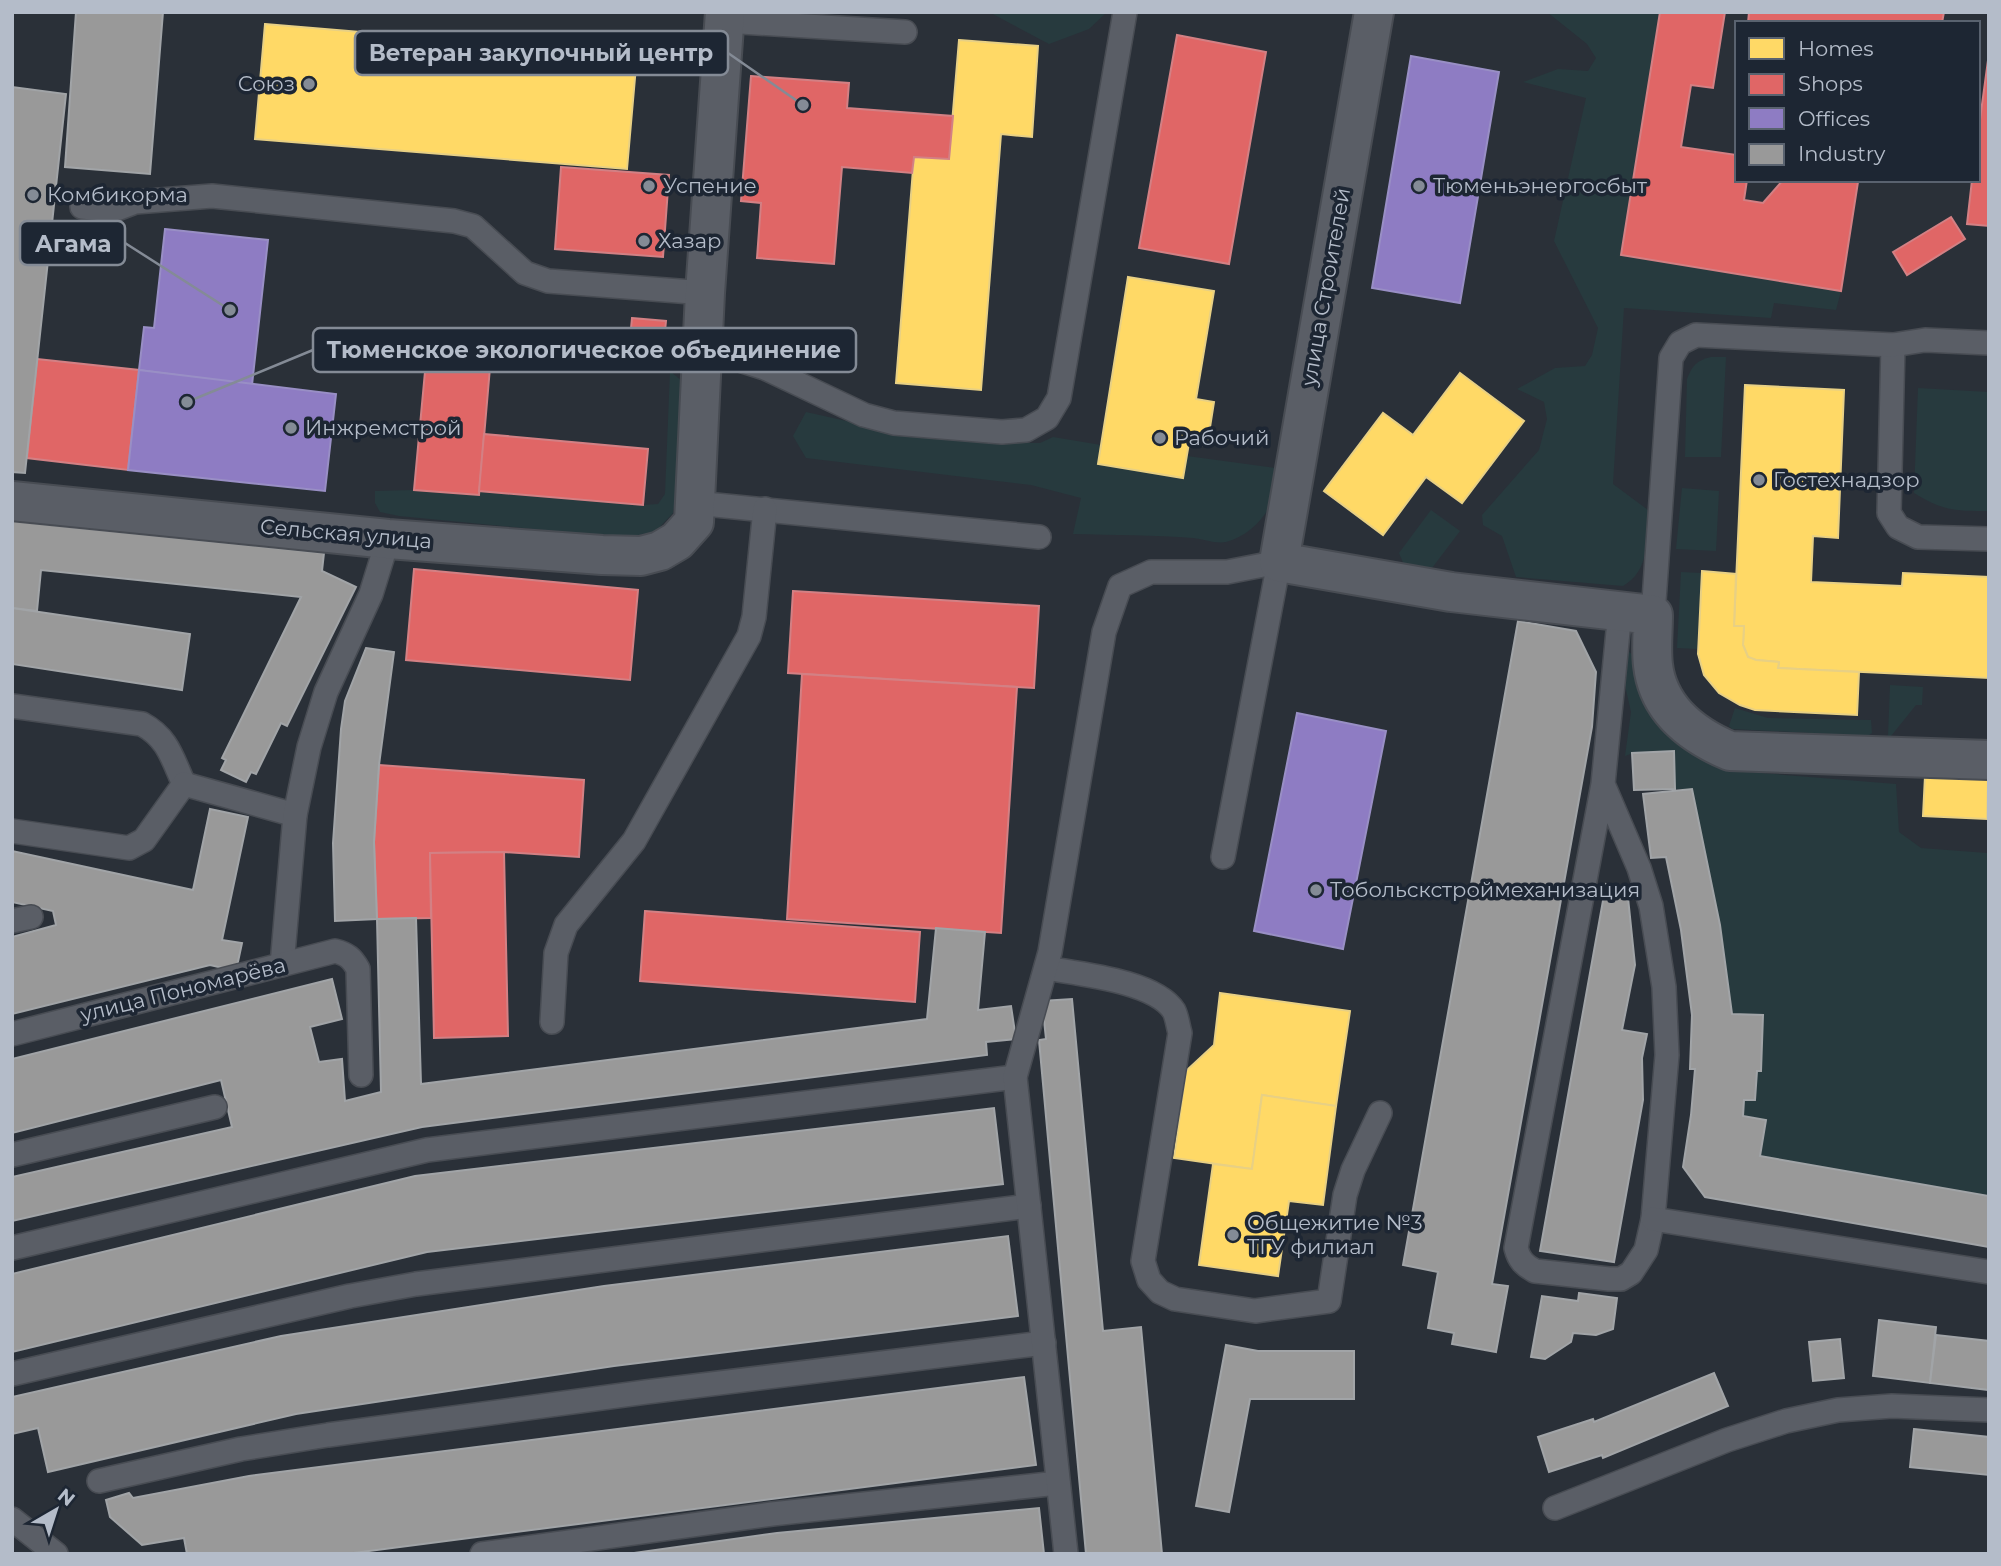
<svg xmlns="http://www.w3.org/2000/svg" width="2001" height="1566" viewBox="0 0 2001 1566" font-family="Montserrat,sans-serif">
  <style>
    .green { fill: #273a3e }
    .homes { fill: #ffd966; stroke: #e8d084; stroke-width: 2 }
    .shops { fill: #e06666; stroke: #d38084; stroke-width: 2 }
    .offices { fill: #8e7cc3; stroke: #998fc5; stroke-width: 2 }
    .industry { fill: #999; stroke: #a1a4a7; stroke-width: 2 }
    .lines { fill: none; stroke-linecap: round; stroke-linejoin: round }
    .lane-casing { stroke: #484c53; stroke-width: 26 }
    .street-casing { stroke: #484c53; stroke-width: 42 }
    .lane { stroke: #5a5e66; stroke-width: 23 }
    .street { stroke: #5a5e66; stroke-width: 38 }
    .poi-dot { fill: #848b96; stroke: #1d2633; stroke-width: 2.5 }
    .labels { text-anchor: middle; stroke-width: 7; stroke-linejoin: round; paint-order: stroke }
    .poi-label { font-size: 21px; fill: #b4bcc9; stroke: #1d2633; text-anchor: start }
    .street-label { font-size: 21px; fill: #b4bcc9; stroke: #1d2633 }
    .leader { fill: none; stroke: #848b96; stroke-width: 2.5 }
    .callout-dot { fill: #848b96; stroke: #1d2633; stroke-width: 2.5 }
    .callout { fill: #1d2633; stroke: #848b96; stroke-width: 2.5 }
    .callout-label { font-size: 23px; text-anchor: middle; font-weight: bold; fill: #b4bcc9 }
  </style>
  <rect width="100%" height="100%" fill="#2a3038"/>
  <!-- green -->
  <g class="green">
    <polygon points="989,12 1107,12 1089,29 1049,44"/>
    <path d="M1547,12h113l-39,243 220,36 -5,19 -62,-7 -3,15 -147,-10 -11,176 35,26c-2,28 3,60 -25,76l-107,-9 -14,-41 -19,-11 -1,-10 57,-65 8,-31 -3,-17 -27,-13 38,-21 30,-2 7,-11 6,-27 -44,-87 32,-143 -63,-16 35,-13 30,2 8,-13 -9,-14z"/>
    <path d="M1711,357h15l-5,100h-36l2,-78c5,-13 10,-19 24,-22z"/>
    <polygon points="670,371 683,382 685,433 673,513 656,531 625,538 399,516 380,512 375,503 375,491 414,490 479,495 479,491 643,505 658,504 665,494"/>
    <path d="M1918,388l71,4v119c-33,0 -47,0 -75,-18z"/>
    <path d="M806,412l63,14 136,17h35l13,-6 48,8 -3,19 85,14 4,-22 96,13c-5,32 -24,64 -57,73 -10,2 -23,-3 -33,-4 -39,-3 -80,-3 -120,-4l8,-36 -50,-13 -225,-27 -13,-22z"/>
    <polygon points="1682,488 1719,491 1716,551 1676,549"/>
    <polygon points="1431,510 1460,531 1432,568 1404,565 1399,553"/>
    <polygon points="1681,572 1701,573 1697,649 1677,648"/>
    <polygon points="1627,650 1635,657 1697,754 1724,770 1896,784 1899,832 1921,848 1987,853 1989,851 1989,1196 1760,1156 1766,1120 1743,1116 1744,1100 1755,1100 1757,1071 1761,1071 1732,1014 1720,925 1692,789 1675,789 1674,751 1633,753 1625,756 1631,712 1622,672"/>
    <polygon points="1890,685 1923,687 1922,705 1916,705 1891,736 1888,736"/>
    <polygon points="1735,708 1768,718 1871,720 1872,733 1868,736 1732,729 1729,726"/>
  </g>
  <!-- homes -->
  <g class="homes">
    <polygon points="265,24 637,55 627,169 255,139"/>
    <polygon points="959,40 1038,46 1032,137 1001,134 981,390 896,383 914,157 949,159"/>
    <polygon points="1128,277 1214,291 1196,399 1214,402 1207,446 1189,443 1183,478 1098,464"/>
    <polygon points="1460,373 1524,421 1462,503 1426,477 1383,535 1324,491 1383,413 1413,435"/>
    <polygon points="1745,385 1844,390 1838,538 1813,536 1811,582 1902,586 1903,573 1989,577 1989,678 1778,668 1779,662 1756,660 1748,657 1743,645 1744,626 1734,626"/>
    <polygon points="1702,571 1736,574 1734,626 1744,626 1743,645 1748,657 1756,660 1779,662 1778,668 1859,672 1857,715 1755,710 1740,705 1719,693 1704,675 1698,654"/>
    <polygon points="1925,776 1988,779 1987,819 1923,816"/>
    <polygon points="1220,993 1350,1011 1336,1106 1262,1095 1252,1169 1174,1158 1186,1071 1214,1045"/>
    <polygon points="1262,1095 1336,1106 1323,1205 1289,1201 1278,1276 1199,1265 1213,1164 1252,1169"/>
  </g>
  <!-- shops -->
  <g class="shops">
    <polygon points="1660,12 1725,12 1713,88 1691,85 1681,147 1737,155 1737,180 1747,180 1744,200 1763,203 1783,180 1858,182 1841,291 1621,255"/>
    <polygon points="1749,12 1944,12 1942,23 1748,23"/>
    <polygon points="1177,35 1266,52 1229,264 1139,248"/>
    <polygon points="1989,53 1989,226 1967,224 1972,180 1978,180 1978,134"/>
    <polygon points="751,76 849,83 847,108 953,116 949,159 914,157 912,173 842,167 834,264 757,258 761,203 741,201"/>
    <polygon points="561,167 669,175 663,257 555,249"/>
    <polygon points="1951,217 1965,239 1907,275 1893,252"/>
    <polygon points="632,318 666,321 662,362 628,359"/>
    <polygon points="427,350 491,356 479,495 414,490"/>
    <polygon points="37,359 139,370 128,470 27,458"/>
    <polygon points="484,434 648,449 643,505 479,491"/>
    <polygon points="414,569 638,590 630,680 406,660"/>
    <polygon points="793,591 1039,606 1034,688 788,673"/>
    <polygon points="802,674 1017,687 1001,933 787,919"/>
    <polygon points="379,765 584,780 579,857 504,852 430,853 431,918 377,919 374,842"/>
    <polygon points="504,852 508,1036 434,1038 430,853"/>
    <polygon points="645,911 920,932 915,1002 640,981"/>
  </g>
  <!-- offices -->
  <g class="offices">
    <polygon points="1411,56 1499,72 1460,303 1372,288"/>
    <polygon points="165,229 268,240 252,385 139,370 144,327 154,328"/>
    <polygon points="139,370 336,394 325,491 128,470"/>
    <polygon points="1297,713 1386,731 1343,949 1254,931"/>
  </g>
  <!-- industry -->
  <g class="industry">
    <polygon points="76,12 163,12 150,174 65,167"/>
    <polygon points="12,87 66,94 25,473 12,472"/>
    <polygon points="12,521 324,553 322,571 356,587 287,726 281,723 256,774 251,772 246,782 221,770 226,760 222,758 301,597 41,570 37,611 12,608"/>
    <polygon points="12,608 190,634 182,690 12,664"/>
    <polygon points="1518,621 1576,631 1596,672 1592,727 1492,1284 1508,1286 1496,1352 1452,1344 1454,1333 1428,1328 1438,1272 1403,1265"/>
    <polygon points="366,648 394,652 379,765 374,842 377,919 335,921 333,843 341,729 345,701"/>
    <polygon points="1674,751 1675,789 1634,790 1632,753"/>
    <polygon points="1692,789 1720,925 1732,1014 1763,1015 1761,1071 1757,1071 1755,1100 1744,1100 1743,1116 1766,1120 1760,1156 1989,1196 1989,1247 1705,1197 1683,1167 1691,1115 1695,1069 1690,1069 1692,1015 1681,930 1666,857 1651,858 1643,794"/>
    <polygon points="210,809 248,817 222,940 242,943 236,971 210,965 12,1014 12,937 56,925 53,911 12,902 12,851 193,890"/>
    <polygon points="1606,884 1627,888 1635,965 1622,1030 1647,1034 1642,1058 1643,1100 1614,1262 1540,1251"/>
    <polygon points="416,918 421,1084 927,1019 936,928 985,932 978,1010 1011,1006 1016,1039 986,1042 987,1055 422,1127 12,1221 12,1177 232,1127 221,1080 12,1133 12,1059 332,979 342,1019 310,1027 319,1062 342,1059 345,1101 381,1092 377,919"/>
    <polygon points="1072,999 1103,1331 1141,1327 1162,1554 1086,1554 1039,1040 1046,1039 1042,1001"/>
    <polygon points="994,1108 1003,1184 427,1252 12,1352 12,1274 415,1176"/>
    <polygon points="1008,1236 1018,1316 614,1366 296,1414 48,1472 38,1428 12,1434 12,1397 281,1336 604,1286"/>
    <polygon points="1579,1293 1617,1298 1613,1329 1596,1335 1573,1333 1571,1342 1545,1359 1531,1357 1542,1296 1578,1301"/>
    <polygon points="1879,1320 1936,1327 1930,1383 1873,1376"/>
    <polygon points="1936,1335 1989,1341 1989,1390 1930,1383"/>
    <polygon points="1840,1339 1844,1378 1813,1381 1809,1342"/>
    <polygon points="1226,1345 1258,1351 1354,1351 1354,1399 1250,1399 1229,1512 1196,1506"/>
    <polygon points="1714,1373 1728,1406 1603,1458 1602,1455 1549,1472 1538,1437 1593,1419 1594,1422"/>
    <polygon points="1024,1377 1036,1465 346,1554 187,1554 184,1538 142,1545 110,1517 106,1500 129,1493 133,1498 249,1476"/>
    <polygon points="1914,1429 1989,1437 1989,1475 1910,1467"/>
    <polygon points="1039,1508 1044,1554 627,1554 777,1533"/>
  </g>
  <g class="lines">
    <!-- lane casing -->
    <g class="lane-casing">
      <g id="lane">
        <polyline points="725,21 905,32"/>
        <polyline points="82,207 114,210 135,202 212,196 454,221 473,226 525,273 548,281 705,293"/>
        <polyline points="1893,345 1889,513 1898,527 1918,537 1989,539"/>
        <polyline points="702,356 740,360 765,368 864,415 894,423 1002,432 1026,430 1047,418 1059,398 1125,12"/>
        <polyline points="695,503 1039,537"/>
        <polyline points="1653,615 1671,358 1680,343 1696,335 1893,345 1925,340 1989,343"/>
        <path d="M12,706l130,18c26,14 30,34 42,60"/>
        <path d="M1603,784l-87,464c3,12 8,17 19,23l74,8h12l10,-6 15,-23 7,-31 14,-164 -3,-68 -13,-81 -12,-38 -36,-84 17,-173"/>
        <polyline points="12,831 129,848 144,840 184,784 295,815"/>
        <polyline points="12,921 31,917"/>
        <polyline points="282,965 295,815 309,747 326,692 371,594 388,539"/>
        <path d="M1046,968c33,6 109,13 128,43 3,6 4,15 6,22l-37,228 6,19 11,12 15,7 80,12 74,-10 16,-106 8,-25 27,-57"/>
        <polyline points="552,1022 556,953 566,925 634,841 749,636 754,617 765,509"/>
        <path d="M12,1034l323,-83c12,3 17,7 23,18l3,106"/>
        <polyline points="12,1155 215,1107"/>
        <polyline points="1653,1219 1989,1272"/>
        <polyline points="12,1248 427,1150 1015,1077"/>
        <polyline points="12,1374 350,1296 416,1284 1029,1206"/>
        <polyline points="99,1481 241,1449 328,1435 646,1392 1044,1343"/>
        <polyline points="1555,1508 1727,1440 1786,1421 1838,1410 1892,1406 1989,1410"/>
        <polyline points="12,1519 56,1554"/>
        <polyline points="482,1554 772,1514 1058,1483"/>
        <polyline points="1066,1554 1015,1077 1050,952 1104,632 1120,586 1151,572 1227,572 1279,562 1223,857"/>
      </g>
    </g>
    <!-- street casing -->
    <g class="street-casing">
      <g id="street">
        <path d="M1374,12l-95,550 172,30 202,23c0,16 -2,34 0,50 5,44 39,70 77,86l259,9"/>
        <polyline points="12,501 388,539 602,555 641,556 660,551 677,541 694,522 705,293 725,12"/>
      </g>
    </g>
    <!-- lane -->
    <use href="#lane" class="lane"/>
    <!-- street -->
    <use href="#street" class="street"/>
  </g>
  <!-- markers -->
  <g class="poi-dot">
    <circle cx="309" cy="84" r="7"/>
    <circle cx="649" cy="186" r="7"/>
    <circle cx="1419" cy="186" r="7"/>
    <circle cx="33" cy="195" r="7"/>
    <circle cx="644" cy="241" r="7"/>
    <circle cx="291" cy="428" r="7"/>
    <circle cx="1160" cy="438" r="7"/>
    <circle cx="1759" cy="480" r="7"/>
    <circle cx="1316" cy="890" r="7"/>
    <circle cx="1233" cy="1235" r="7"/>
  </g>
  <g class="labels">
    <!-- poi labels -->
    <g class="poi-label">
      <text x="295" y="91" text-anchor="end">Союз</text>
      <text x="663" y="193">Успение</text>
      <text x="1433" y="193">Тюменьэнергосбыт</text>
      <text x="47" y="202">Комбикорма</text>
      <text x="658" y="248">Хазар</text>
      <text x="305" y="435">Инжремстрой</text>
      <text x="1174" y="445">Рабочий</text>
      <text x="1773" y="487">Гостехнадзор</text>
      <text x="1330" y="897">Тобольскстроймеханизация</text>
      <text x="1247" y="1230">Общежитие №3<tspan x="1247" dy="24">ТГУ филиал</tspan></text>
    </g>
    <!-- street labels -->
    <g class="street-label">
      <text transform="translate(1326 287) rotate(-80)" y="7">улица Строителей</text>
      <text transform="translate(346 534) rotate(5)" y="7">Сельская улица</text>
      <text transform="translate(183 990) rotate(-14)" y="7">улица Пономарёва</text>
    </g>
  </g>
  <!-- callouts -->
  <path class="leader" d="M803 105L728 53M230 310L125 243M187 402L313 350"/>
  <g class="callout-dot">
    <circle cx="803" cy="105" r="7"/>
    <circle cx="230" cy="310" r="7"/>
    <circle cx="187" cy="402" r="7"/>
  </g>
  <g class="callout">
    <rect x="355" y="31" width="373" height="44" rx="7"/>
    <rect x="20" y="221" width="105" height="44" rx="7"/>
    <rect x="313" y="328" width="543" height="44" rx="7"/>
  </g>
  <g class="callout-label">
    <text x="541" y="61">Ветеран закупочный центр</text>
    <text x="73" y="252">Агама</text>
    <text x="584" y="358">Тюменское экологическое объединение</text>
  </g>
  <!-- border -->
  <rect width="2001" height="1566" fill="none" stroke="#b4bcc9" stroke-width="28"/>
  <!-- legend -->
  <rect x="1735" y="21" width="245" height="161" fill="#1d2633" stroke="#59626f" stroke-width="2"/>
  <rect x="1749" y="38" width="35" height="21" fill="#ffd966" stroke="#59626f" stroke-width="2"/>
  <text x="1798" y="56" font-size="21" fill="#b4bcc9">Homes</text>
  <rect x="1749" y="74" width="35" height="21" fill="#e06666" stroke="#59626f" stroke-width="2"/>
  <text x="1798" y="91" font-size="21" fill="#b4bcc9">Shops</text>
  <rect x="1749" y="108" width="35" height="21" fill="#8e7cc3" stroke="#59626f" stroke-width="2"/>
  <text x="1798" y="126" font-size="21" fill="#b4bcc9">Offices</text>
  <rect x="1749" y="144" width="35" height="21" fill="#999999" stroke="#59626f" stroke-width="2"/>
  <text x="1798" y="161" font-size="21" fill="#b4bcc9">Industry</text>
  <!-- north arrow -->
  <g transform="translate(56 1510) rotate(39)" stroke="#1d2633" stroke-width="5" paint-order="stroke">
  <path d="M0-5L12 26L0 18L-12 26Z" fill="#b4bcc9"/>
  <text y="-10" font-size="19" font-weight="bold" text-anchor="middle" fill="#b4bcc9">N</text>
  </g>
</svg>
